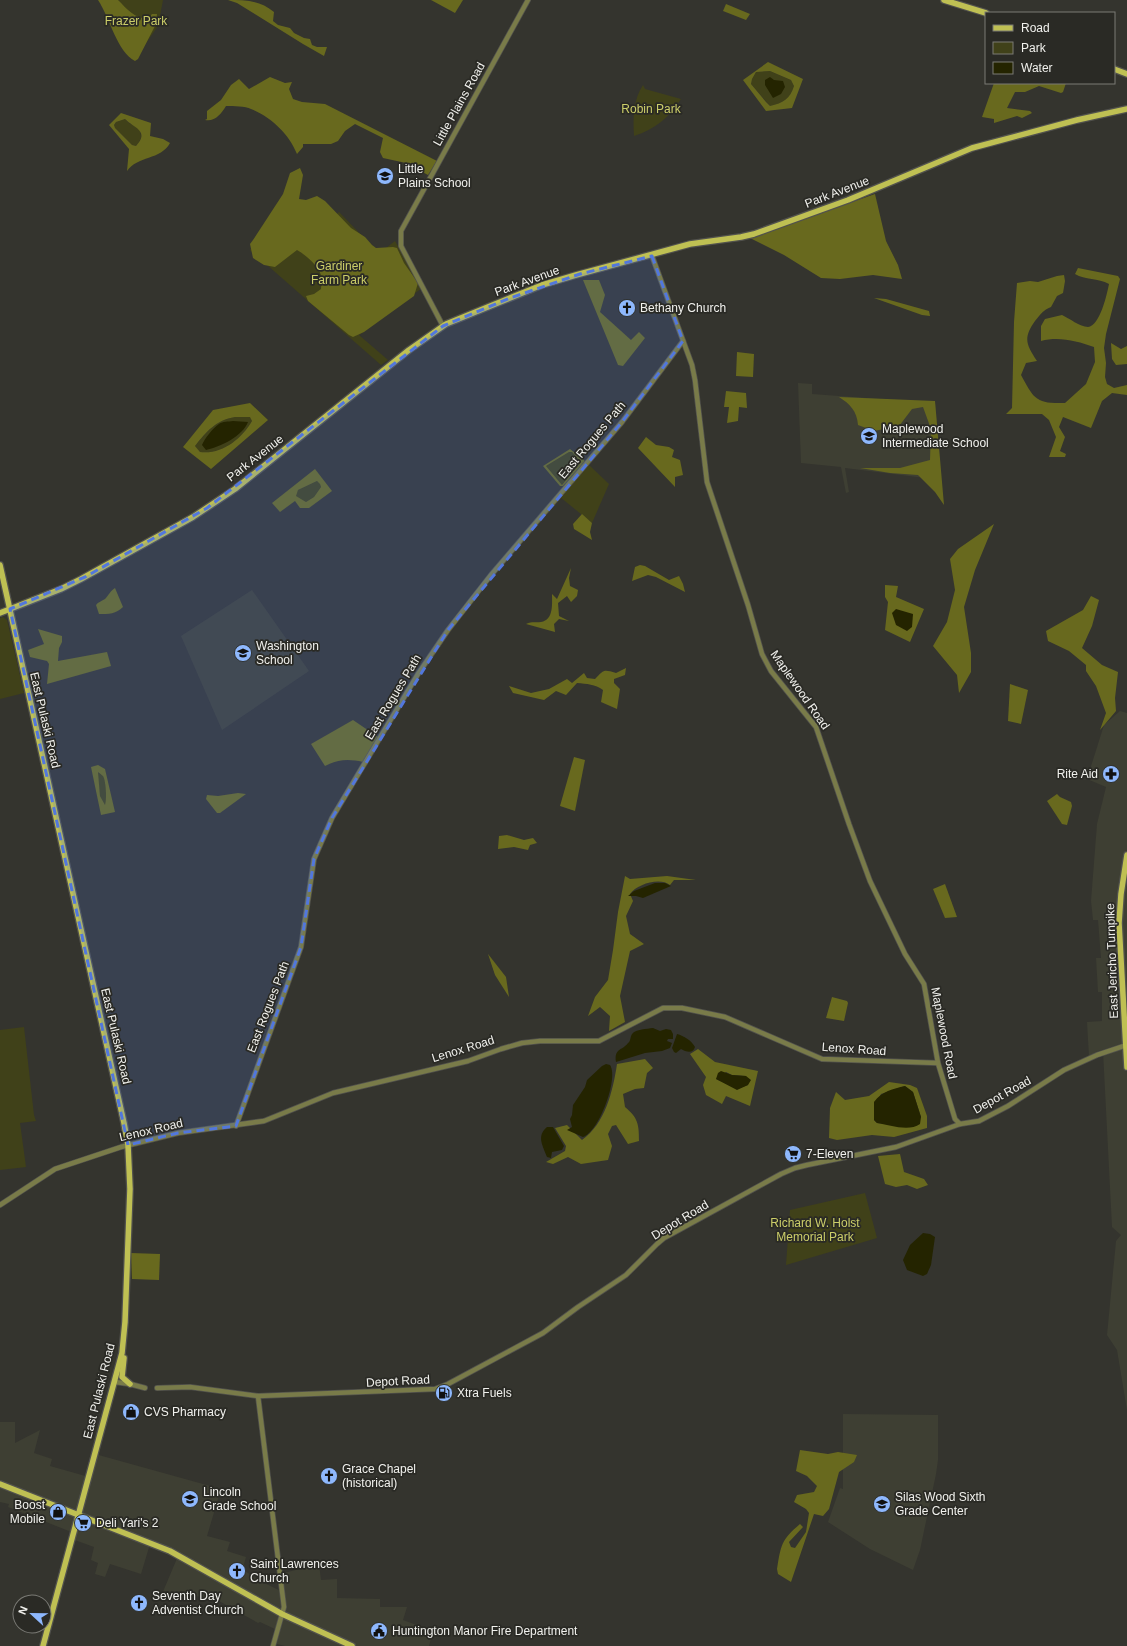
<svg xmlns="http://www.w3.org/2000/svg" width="1127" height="1646" viewBox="0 0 1127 1646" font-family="Helvetica,sans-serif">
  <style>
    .built { fill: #3e3f33 }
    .green { fill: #404119 }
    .forest { fill: #68691e; fill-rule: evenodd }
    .water { fill: #242400 }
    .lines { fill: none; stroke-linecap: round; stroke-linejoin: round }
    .minor-casing { stroke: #52524d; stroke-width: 6 }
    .major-casing { stroke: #52524d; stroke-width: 8 }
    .minor { stroke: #797b49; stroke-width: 4.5 }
    .major { stroke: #bfc053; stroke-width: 5.5 }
    .marked { fill: #5277dd; fill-opacity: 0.2; stroke: #5277dd; stroke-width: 3; stroke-dasharray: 8 5; stroke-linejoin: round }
    .labels { text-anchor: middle; stroke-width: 3.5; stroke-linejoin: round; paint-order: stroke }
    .park-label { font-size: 12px; fill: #ccce69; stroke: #2a2a25 }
    .street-label { font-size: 12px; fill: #f1f1ed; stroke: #2a2a25 }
    .poi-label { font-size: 12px; fill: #f1f1ed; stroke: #2a2a25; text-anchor: start }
  </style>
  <rect width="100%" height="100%" fill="#34342e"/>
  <!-- built -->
  <g class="built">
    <polygon points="798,383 812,384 812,394 935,403 941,480 845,468 849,492 846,493 841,467 801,463"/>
    <polygon points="252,590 309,671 222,730 181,636"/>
    <polygon points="1120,711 1127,713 1127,1410 1117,1350 1107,1335 1116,1241 1121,1235 1112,1227 1103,1051 1089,1057 1087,1022 1102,1021 1102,992 1098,992 1096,958 1101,958 1098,920 1093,920 1091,901 1097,824 1106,787 1087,779 1104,725"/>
    <polygon points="843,1414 938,1415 938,1460 936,1474 920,1550 913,1570 870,1549 828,1522 840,1488 843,1489"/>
    <polygon points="0,1422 15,1422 15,1443 40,1430 34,1453 52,1459 50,1466 89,1477 95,1454 221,1489 207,1536 230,1542 227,1551 246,1557 244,1564 245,1571 258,1580 283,1592 280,1574 319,1564 321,1580 337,1579 337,1598 380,1599 380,1607 407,1607 403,1620 433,1631 429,1646 285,1646 273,1643 277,1630 260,1622 258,1623 219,1601 196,1596 195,1601 162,1594 178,1556 150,1544 141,1574 110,1564 105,1577 95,1574 98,1563 91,1560 94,1547 72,1539 74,1533 8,1507 9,1504 0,1502"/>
  </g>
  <!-- green -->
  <g class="green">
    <polygon points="101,0 163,0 158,26 137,56"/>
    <path d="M770,71l21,9 3,6c-4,13 -11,17 -24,20l-19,-22 1,-5 4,-7z"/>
    <path d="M643,85l2,4 36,10c-12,19 -26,30 -47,37 -1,-18 -1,-36 9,-51z"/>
    <path d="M125,119l4,4 10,5c3,9 3,11 -3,18l-4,-1 -17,-17 -1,-2 2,-4z"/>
    <polygon points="339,212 367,241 377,255 395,241 422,288 359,335 388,360 381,365 250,250 273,224 311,240"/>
    <path d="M235,417h16l1,4c-10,18 -31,34 -52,31l-5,-6c11,-14 21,-26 40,-29z"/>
    <polygon points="569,452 572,452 581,462 562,485 546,466"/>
    <polygon points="589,465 609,484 592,523 560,497"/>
    <polygon points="317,481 320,484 321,487 314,497 306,502 295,496 298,490"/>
    <polygon points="3,617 7,620 24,693 0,699 0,618"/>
    <path d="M97,772l7,4c1,9 5,21 1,30l-5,-10z"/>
    <polygon points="24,1027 34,1115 36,1121 20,1123 26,1167 0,1170 0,1030"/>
    <polygon points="865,1193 877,1238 786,1265 790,1210"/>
  </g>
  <!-- forest -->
  <g class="forest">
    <path d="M98,0h20c9,9 16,18 30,19l4,-5h5l-2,12 -17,33 -3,2c-18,-9 -25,-43 -37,-61z"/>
    <path d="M228,0c17,0 32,0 46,12l-1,9 5,4 12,3 4,5 10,5 6,1 2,6 5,2h10l-3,9 -21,-12 -66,-41z"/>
    <polygon points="431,0 463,0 455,13"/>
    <polygon points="726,4 750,14 746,20 723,11"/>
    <path d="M768,62l35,17 -11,29 -26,3 -23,-31zM770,71l21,9 3,6c-4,13 -11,17 -24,20l-4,-4 -15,-18 1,-5 4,-7z"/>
    <path d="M270,77l15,6 7,-1 -3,7 4,10 9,3 23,2 112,57 -9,14 -22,-12 -23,-5 -3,-6 3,-14 -28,-14 -10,7 -7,10 -7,3h-28v3l-6,7c-8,-20 -26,-37 -46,-45 -6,-3 -17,-3 -25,-3 -5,8 -11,16 -21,14l2,-1v-8l14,-11 10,-15 8,-6 10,10z"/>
    <polygon points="994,83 1066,83 1063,92 1061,93 1039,86 1025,92 1015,92 1007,108 1030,111 1032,113 1022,118 1017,116 994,123 994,119 982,117"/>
    <path d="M121,113l30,10 -1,13 13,3 7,4c-9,17 -33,13 -43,28l2,-22 -20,-24zM125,119c9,9 25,12 11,27l-4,-1 -17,-17 -1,-3 2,-3z"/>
    <path d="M300,168l3,7 -4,24 7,1 11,-4 8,5 26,27 14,9 7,8 4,3 17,-1 4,1 7,15 14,20 -4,13 -50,36 -11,5 -4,-2 -41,-34 -2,-5 8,-2 7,-5c0,-3 1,-7 1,-10 -1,-11 -16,-24 -25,-29l-22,17 -11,-2 -11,-7 -3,-14 3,-4 30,-46 7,-21z"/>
    <polygon points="875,194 886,241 898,265 902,279 873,275 840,279 821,278 784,255 750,238"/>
    <path d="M1078,268l40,8 2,3 -14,55 -2,14 2,15 -1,14 2,7 7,4 13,-3v10l-15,-2 -10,8 -11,27 -28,-11 -4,10 6,10 -5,14 6,3 -1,3h-16l7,-20 -7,-17 -7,-6h-36l6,-6 2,-86 3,-39 13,-2 8,1 19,-6 7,-1 1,6 -2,12 -6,3 -6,11c-8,3 -10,7 -16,14 -12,17 -9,23 2,40l-11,2 -5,12c13,24 15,29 44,28l21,-19 9,-22 -1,-15c-17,-6 -35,-11 -53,-6v-15l4,-7 17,-4c7,3 18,12 26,12 12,-1 19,-33 21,-43 -11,-6 -24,-4 -34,-10z"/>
    <polygon points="583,280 599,280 605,295 600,312 631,340 639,332 645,338 623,366 618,365"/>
    <polygon points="874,298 886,299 929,311 930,316 922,315"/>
    <polygon points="1111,343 1121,349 1127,346 1127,364 1116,365 1112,359"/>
    <polygon points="737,352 754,354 753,377 736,376"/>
    <polygon points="726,391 746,393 747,408 739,407 738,421 727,423 729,407 724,407"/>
    <path d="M839,397l96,4 9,104 -9,-13 -17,-17 -28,-2 -30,-5h40l30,-8 1,-31 -8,-22 -11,2 -19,25 -9,-5 -10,2 -16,-6c-1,-14 -8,-21 -19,-28z"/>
    <path d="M250,403l18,17 -57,49 -28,-22 30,-37zM235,417h15l2,4c-10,18 -31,34 -52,31l-5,-6c11,-14 21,-26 40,-29z"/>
    <polygon points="646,437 656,445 669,447 674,450 672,457 680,460 683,475 675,477 675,487 638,448"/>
    <path d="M570,449l15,12 -22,25h-3l-17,-20zM569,452h3l9,10 -19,23 -16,-19z"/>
    <path d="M315,469l17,22 -23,17h-9l-5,-7 -15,11 -8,-9zM317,481l3,3 1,3 -7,10 -8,5 -10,-6 2,-6z"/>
    <polygon points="582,514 592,523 590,532 592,540 574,529 573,524"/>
    <polygon points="994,524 975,570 964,607 971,653 971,672 959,693 957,675 933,646 947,622 955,590 950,559 958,549"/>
    <polygon points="640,565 645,566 669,580 679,576 683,584 685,592 656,577 648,575 632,581 635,567"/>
    <path d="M571,568l-2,10 1,8 8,4 -1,6 -6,6 -4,-6 -9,7 1,13 10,5 -10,-2 -5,5 1,8 -29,-8c7,-3 9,-1 15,-2 13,-2 11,-19 11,-28l5,5z"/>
    <polygon points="885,585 898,586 896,597 924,609 910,642 885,630 888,602 885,597"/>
    <path d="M115,588l8,19c-7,7 -14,7 -24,7l-3,-9c2,-3 6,-4 9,-6 4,-4 5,-8 10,-11z"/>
    <polygon points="1091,596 1099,600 1092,626 1082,648 1102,665 1118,672 1115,698 1116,711 1100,730 1106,713 1096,686 1086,671 1086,665 1069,651 1048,641 1046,631 1083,610"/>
    <polygon points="38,629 62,636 62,642 59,648 58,661 107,652 111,666 47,684 49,664 47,661 30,657 28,650 44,644"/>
    <path d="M626,668l-1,7 -11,4v4l6,6 -3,20 -16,-7 2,-12c-8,-6 -16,-6 -26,-7l-11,12 -10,-4 -12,9 -31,-7 -4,-7 22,7 18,-4 18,-10 5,4 12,-10 3,5 8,1c9,-9 8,-10 21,-6z"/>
    <polygon points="1010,684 1028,690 1021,724 1008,721"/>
    <path d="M353,720l25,17 -15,25c-14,-3 -25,-3 -38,4l-14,-22z"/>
    <polygon points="574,757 585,760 575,811 560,806"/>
    <path d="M98,765l7,4 10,43 -14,3 -10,-48zM98,772c0,0 5,4 5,4 3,5 4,24 2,29l-5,-9z"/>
    <polygon points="238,793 246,794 220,813 217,813 206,799 207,795 218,796"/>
    <polygon points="1057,794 1060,797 1071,802 1072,806 1067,825 1062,824 1047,801"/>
    <polygon points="507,835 524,840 533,838 537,843 530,845 528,850 514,847 498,849 499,836"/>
    <path d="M625,876l5,3 37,-3 29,4h-22l-4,5c-10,-8 -33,-1 -40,9l3,7 -7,15 4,18 14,10 -14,7 -10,45 5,26 -16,9 1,-15 -10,-9 -12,9 7,-19 13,-17 5,-30 5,-38z"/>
    <polygon points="945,884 957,917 945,918 933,889"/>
    <polygon points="488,954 506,977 509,997 495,975"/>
    <polygon points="832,997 847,1001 848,1003 844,1021 826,1018"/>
    <path d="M698,1049l17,13 43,9 -8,35 -24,-10 -4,8 -16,-9 -3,-10 3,-8 -16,-23zM726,1072l6,3 14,1 2,9 -11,4 -21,-10z"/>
    <path d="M645,1059l8,9 -6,5 -3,15 -9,1 -12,5 2,13c13,11 14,17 14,34l-11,3 -12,-19 -4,1 -4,8 4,12 -4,14 -27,4 -13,-7 -15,7 -7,-2 19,-11 1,-5 -11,-18 12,-3 15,15c23,-16 31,-49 35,-76z"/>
    <path d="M889,1082l21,3 7,3 10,28v12l-33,9 -22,-2 -35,5 -8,-2 1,-30 6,-16 9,8 24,-4zM905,1086l8,6 8,25 -12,10 -32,-4 -3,-3v-12l7,-14z"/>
    <polygon points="900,1154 904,1172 924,1179 928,1185 917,1189 907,1185 896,1187 885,1184 878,1156"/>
    <polygon points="131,1253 160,1254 159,1280 132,1279"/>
    <path d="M800,1450l28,4 10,-2 19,3 -3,7 -15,10 -10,37 -6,7 -9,-2 -23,68 -13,-8 -1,-5c4,-24 4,-29 23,-45l3,3 -14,15 2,5 4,1 11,-16 3,-19 -3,-4 -12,-7 3,-7 17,-3 3,-6 -10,-10 -11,-5z"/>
  </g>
  <!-- water -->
  <g class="water">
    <polygon points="770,77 774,80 783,81 785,87 781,94 773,98 765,85 765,80"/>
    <path d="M233,421l15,1c-5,14 -28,25 -42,28l-4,-5c3,-7 11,-17 17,-21 4,-3 9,-2 14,-3z"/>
    <polygon points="896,609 913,614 912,627 907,631 896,625 892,613"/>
    <polygon points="655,883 665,883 671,886 643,898 636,896 628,896 634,891"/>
    <path d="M653,1028l7,3 6,-2 5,1 2,4v5h-5l-1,2 5,2 -2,5 -8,3 -17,2 -29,9c-2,-14 6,-11 12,-19 3,-2 2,-6 4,-9 4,-5 15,-5 21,-6z"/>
    <path d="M677,1034c7,2 14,6 18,13 -2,7 -9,5 -14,2l-5,4 -2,-1 -2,-4z"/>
    <path d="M606,1064l4,1c9,13 -11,67 -27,72l-16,-7 5,-3 -2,-8 2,-4 1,-10 12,-18 2,-7 15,-14z"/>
    <polygon points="721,1071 732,1075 746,1076 751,1080 748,1085 737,1090 716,1079 718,1073"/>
    <path d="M905,1086l8,6 8,25 -1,7c-11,8 -31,1 -43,-1l-3,-3v-18c8,-11 19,-13 31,-16z"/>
    <path d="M547,1127h6l11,19 -2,4 -10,2 -1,6 -4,-1c-4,-11 -11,-21 0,-30z"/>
    <polygon points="923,1233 930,1234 935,1237 931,1265 927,1274 923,1276 907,1270 903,1260 910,1245"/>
  </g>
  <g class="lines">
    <!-- minor casing -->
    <g class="minor-casing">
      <g id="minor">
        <polyline points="652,256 692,365 695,380 707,482 748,605 762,654 771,671 816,727 849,824 870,881 905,954 924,984 938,1063 955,1119 960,1124"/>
        <polyline points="443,326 401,246 401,231 528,0"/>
        <polyline points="236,1126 301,947 314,859 332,818 418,674 448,630 491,575 622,422 683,341"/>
        <polyline points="0,1205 55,1169 121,1147 178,1133 264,1121 333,1093 468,1061 501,1049 522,1043 540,1041 599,1041 663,1008 682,1008 725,1017 822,1059 938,1063"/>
        <polyline points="115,1382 130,1384 145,1388"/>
        <polyline points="157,1388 190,1387 258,1396 435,1389 448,1384 543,1333 578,1307 626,1275 657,1244 664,1238 781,1174 795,1168 807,1165 896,1147 960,1124 979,1121 1008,1106 1064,1070 1097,1055 1127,1045"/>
        <polyline points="258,1396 284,1607 273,1646"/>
      </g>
    </g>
    <!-- major casing -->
    <g class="major-casing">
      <g id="major">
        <polyline points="944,0 986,13"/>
        <polyline points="1114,69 1127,74"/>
        <polyline points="0,565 124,1123 128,1145 130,1189 125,1322 122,1353 43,1646"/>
        <polyline points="0,613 61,589 81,579 193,517 235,489 409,350 446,324 542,285 576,275 690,244 741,237 754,234 848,200 972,148 1077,120 1127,109"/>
        <polyline points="1127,855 1121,894 1119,923 1127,1067"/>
        <polyline points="124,1358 122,1377 130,1384"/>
        <polyline points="0,1484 170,1551 282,1614 352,1646"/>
      </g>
    </g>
    <!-- minor -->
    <use href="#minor" class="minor"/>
    <!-- major -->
    <use href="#major" class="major"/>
  </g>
  <!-- marked area -->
  <path class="marked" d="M652,256l31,85 -61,81 -174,208 -116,188 -18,41 -13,88 -65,179 -58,7 -50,12 -118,-536 75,-32 122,-69 236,-182 67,-28 70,-24z"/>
  <!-- icons -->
  <defs>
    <g id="school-disc" transform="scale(0.9)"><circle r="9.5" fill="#8eb8fd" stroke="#2a2a25"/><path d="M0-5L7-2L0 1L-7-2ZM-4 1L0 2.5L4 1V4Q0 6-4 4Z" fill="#111"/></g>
    <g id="church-disc" transform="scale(0.9)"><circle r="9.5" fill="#8eb8fd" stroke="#2a2a25"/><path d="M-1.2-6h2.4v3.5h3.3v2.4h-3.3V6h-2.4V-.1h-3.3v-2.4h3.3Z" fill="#111"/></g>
    <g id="pharmacy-disc" transform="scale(0.9)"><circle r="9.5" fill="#8eb8fd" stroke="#2a2a25"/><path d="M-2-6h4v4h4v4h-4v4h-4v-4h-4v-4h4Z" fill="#111"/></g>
    <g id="supermarket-disc" transform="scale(0.9)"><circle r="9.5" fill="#8eb8fd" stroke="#2a2a25"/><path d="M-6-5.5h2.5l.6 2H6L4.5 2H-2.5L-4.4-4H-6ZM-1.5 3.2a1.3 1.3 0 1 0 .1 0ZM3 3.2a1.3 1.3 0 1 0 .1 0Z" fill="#111"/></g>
    <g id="fuel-disc" transform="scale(0.9)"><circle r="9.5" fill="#8eb8fd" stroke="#2a2a25"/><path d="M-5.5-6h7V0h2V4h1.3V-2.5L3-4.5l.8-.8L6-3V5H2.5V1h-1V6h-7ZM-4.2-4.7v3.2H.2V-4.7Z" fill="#111"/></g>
    <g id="shop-disc" transform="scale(0.9)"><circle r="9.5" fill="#8eb8fd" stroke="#2a2a25"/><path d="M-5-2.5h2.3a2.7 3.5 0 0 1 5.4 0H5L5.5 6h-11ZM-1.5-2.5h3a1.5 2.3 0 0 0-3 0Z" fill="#111"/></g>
    <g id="civic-disc" transform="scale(0.9)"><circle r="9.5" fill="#8eb8fd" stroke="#2a2a25"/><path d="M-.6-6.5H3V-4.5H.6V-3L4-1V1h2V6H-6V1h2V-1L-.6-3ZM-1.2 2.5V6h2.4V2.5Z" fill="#111"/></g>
  </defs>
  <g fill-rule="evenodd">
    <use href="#school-disc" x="385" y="176"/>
    <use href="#church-disc" x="627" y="308"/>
    <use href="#school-disc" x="869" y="436"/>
    <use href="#school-disc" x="243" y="653"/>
    <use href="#pharmacy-disc" x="1111" y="774"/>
    <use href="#supermarket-disc" x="793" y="1154"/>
    <use href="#fuel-disc" x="444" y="1393"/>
    <use href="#shop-disc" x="131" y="1412"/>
    <use href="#church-disc" x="329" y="1476"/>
    <use href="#school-disc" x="190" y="1499"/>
    <use href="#school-disc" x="882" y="1504"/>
    <use href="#shop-disc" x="58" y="1512"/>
    <use href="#supermarket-disc" x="83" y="1523"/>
    <use href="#church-disc" x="237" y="1571"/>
    <use href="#church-disc" x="139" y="1603"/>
    <use href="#civic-disc" x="379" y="1631"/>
  </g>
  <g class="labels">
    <!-- park labels -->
    <g class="park-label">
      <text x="136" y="25">Frazer Park</text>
      <text x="651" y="113">Robin Park</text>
      <text x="339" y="270">Gardiner<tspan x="339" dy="14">Farm Park</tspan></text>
      <text x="815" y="1227">Richard W. Holst<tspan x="815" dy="14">Memorial Park</tspan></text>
    </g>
    <!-- street labels -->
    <g class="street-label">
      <text transform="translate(459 104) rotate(-61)" y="4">Little Plains Road</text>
      <text transform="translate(837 192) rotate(-21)" y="4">Park Avenue</text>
      <text transform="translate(527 281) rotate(-20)" y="4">Park Avenue</text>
      <text transform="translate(592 440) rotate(-50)" y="4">East Rogues Path</text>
      <text transform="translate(255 458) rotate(-38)" y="4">Park Avenue</text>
      <text transform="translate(800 690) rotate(55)" y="4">Maplewood Road</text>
      <text transform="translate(393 697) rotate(-59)" y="4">East Rogues Path</text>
      <text transform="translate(45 720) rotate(77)" y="4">East Pulaski Road</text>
      <text transform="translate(1112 961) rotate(-92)" y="4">East Jericho Turnpike</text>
      <text transform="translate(268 1007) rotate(-69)" y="4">East Rogues Path</text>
      <text transform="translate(944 1033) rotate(79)" y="4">Maplewood Road</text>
      <text transform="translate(116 1036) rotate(77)" y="4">East Pulaski Road</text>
      <text transform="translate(463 1049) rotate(-17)" y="4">Lenox Road</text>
      <text transform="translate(854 1049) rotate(4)" y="4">Lenox Road</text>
      <text transform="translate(1002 1095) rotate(-29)" y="4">Depot Road</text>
      <text transform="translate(151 1130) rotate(-13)" y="4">Lenox Road</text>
      <text transform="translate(680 1220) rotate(-31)" y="4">Depot Road</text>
      <text transform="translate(398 1381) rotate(-3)" y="4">Depot Road</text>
      <text transform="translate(99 1391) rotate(-76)" y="4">East Pulaski Road</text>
    </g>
    <!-- poi labels -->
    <g class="poi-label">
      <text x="398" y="173">Little<tspan x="398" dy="14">Plains School</tspan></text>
      <text x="640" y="312">Bethany Church</text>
      <text x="882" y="433">Maplewood<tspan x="882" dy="14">Intermediate School</tspan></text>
      <text x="256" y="650">Washington<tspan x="256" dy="14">School</tspan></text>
      <text x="1098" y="778" text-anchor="end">Rite Aid</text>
      <text x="806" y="1158">7-Eleven</text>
      <text x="457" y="1397">Xtra Fuels</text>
      <text x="144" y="1416">CVS Pharmacy</text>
      <text x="342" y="1473">Grace Chapel<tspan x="342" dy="14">(historical)</tspan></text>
      <text x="203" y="1496">Lincoln<tspan x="203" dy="14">Grade School</tspan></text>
      <text x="895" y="1501">Silas Wood Sixth<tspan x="895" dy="14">Grade Center</tspan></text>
      <text x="45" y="1509" text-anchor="end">Boost<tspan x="45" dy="14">Mobile</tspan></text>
      <text x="96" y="1527">Deli Yari's 2</text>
      <text x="250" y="1568">Saint Lawrences<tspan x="250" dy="14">Church</tspan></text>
      <text x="152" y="1600">Seventh Day<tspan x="152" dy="14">Adventist Church</tspan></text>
      <text x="392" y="1635">Huntington Manor Fire Department</text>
    </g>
  </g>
  <!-- legend -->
  <rect x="985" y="12" width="130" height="72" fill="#2a2a25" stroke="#7a7a75"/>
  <rect x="993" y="25" width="20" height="6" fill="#bfc053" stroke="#7a7a75"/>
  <text x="1021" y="32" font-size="12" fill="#f1f1ed">Road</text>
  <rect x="993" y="42" width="20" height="12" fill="#404119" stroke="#7a7a75"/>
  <text x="1021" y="52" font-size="12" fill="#f1f1ed">Park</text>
  <rect x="993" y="62" width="20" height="12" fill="#242400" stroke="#7a7a75"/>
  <text x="1021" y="72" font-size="12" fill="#f1f1ed">Water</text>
  <!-- north arrow -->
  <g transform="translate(32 1614) rotate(292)"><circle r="19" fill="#2a2a25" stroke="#7a7a75"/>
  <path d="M0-3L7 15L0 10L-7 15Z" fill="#8eb8fd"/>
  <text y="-6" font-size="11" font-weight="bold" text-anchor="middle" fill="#f1f1ed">N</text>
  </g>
</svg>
